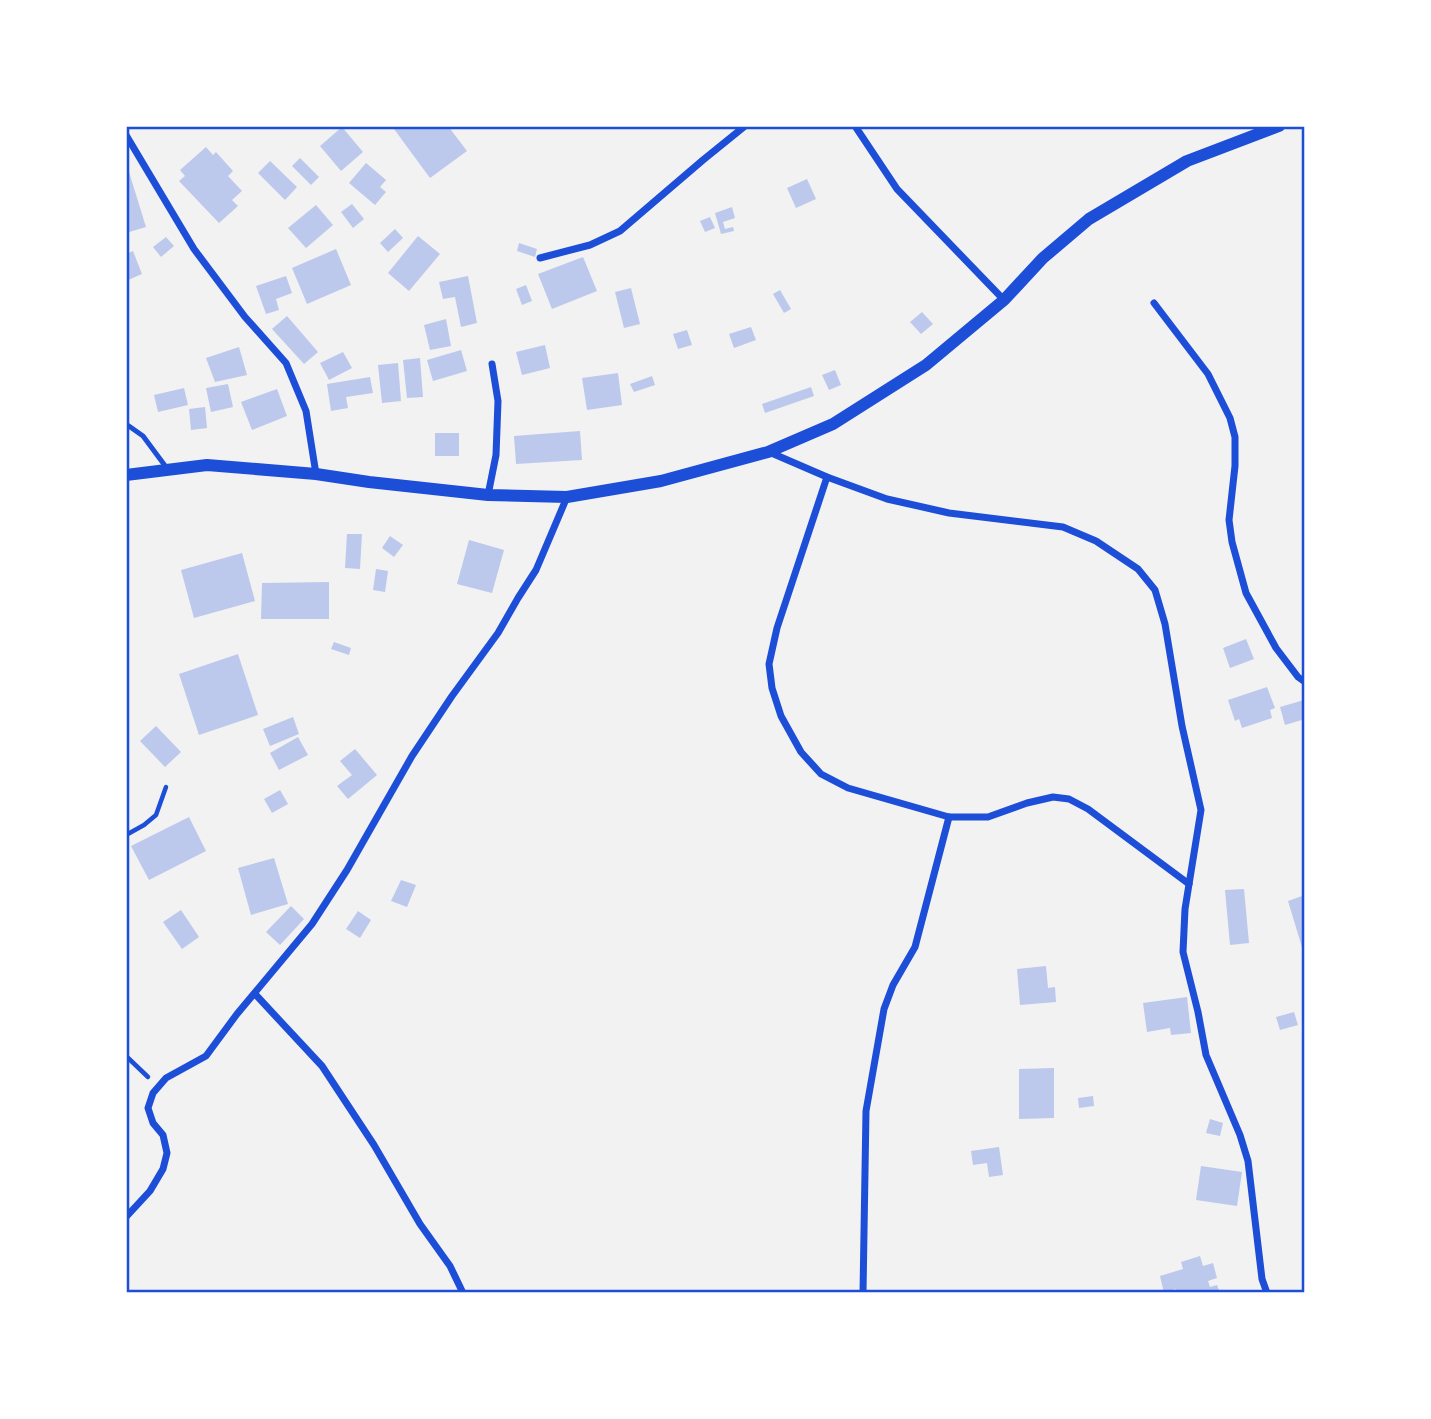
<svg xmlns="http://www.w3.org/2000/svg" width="1431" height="1419" viewBox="0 0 1431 1419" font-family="Commissioner,sans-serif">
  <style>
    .building { fill: #bdc9ec }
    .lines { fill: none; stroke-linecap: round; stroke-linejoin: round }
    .path { stroke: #1d4ed8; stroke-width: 4.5 }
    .service { stroke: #1d4ed8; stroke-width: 5 }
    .minor { stroke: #1d4ed8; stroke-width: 7 }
    .tertiary { stroke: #1d4ed8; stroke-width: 12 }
    .neatline { fill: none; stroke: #1d4ed8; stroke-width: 2.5 }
  </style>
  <rect width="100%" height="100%" fill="#f2f2f2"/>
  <!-- building -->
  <g class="building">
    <polygon points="398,126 448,126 467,151 430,178 394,129"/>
    <polygon points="342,127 363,152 341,171 320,146"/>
    <polygon points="206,147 213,155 216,152 233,171 228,176 242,191 232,200 238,206 219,223 179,181 185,176 180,170"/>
    <polygon points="300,158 319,177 311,185 292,166"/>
    <polygon points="270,161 297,187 285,200 258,173"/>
    <polygon points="366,163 386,180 380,187 386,192 375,205 349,183"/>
    <polygon points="126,172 129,172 146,227 126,233"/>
    <polygon points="807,179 816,199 796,208 787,188"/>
    <polygon points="352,204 364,219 353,228 341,212"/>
    <polygon points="316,205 333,225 306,248 288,228"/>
    <polygon points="732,207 735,218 723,222 725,229 733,227 734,231 721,234 715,213"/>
    <polygon points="710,217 715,228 705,232 700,221"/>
    <polygon points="395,229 403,238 388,252 380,243"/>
    <polygon points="418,236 440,254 409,291 388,273"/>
    <polygon points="166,237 174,246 161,257 153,247"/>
    <polygon points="519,243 537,249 535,257 517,251"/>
    <polygon points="336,249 351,285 307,304 292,268"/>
    <polygon points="133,251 142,274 126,281 126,254"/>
    <polygon points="583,257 597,291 552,309 538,274"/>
    <polygon points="286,276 292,293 276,299 279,310 266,314 256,286"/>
    <polygon points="468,276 477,323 461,327 455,297 443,299 439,282"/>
    <polygon points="526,285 532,301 522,305 516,289"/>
    <polygon points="631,288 640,324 624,328 615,292"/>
    <polygon points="780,290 791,309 784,313 773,294"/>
    <polygon points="922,312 933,324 921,334 910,322"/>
    <polygon points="287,316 318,352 304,364 272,329"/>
    <polygon points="446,319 451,346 430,350 424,325"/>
    <polygon points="751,327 756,340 734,348 729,334"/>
    <polygon points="687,330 692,345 678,349 673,334"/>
    <polygon points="545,345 550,368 522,375 516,352"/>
    <polygon points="239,347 247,375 215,382 206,358"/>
    <polygon points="461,350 467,371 433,381 427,360"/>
    <polygon points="343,352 352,368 329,380 320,363"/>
    <polygon points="420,358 423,397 407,398 403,360"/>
    <polygon points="398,363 401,401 382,403 378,365"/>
    <polygon points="835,370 841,385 829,390 822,375"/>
    <polygon points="618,373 622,405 587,410 582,378"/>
    <polygon points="652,376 655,385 634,392 630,384"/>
    <polygon points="370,377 373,393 346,397 348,408 331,411 327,384"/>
    <polygon points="228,384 233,407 211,412 206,388"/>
    <polygon points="811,387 814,396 765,413 762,404"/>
    <polygon points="184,388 188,405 158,412 154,395"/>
    <polygon points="277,389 287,416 252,430 241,402"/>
    <polygon points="205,407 207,428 191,430 189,409"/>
    <polygon points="580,431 582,460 516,464 514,436"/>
    <rect x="435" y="433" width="24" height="23"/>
    <polygon points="347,534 362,534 360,569 345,568"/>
    <polygon points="390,536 403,545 394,557 382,548"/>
    <polygon points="469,540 504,550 492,593 457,584"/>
    <polygon points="242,553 255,601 194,618 181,570"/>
    <polygon points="376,569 388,571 385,592 373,590"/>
    <polygon points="329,582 329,619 261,619 262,583"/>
    <polygon points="1246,639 1254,659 1230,668 1223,648"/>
    <polygon points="334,642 351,648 349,655 331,649"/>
    <polygon points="238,654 258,715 199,735 179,674"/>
    <polygon points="1267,687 1275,708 1270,710 1272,718 1242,728 1239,719 1235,721 1228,700"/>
    <polygon points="1304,700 1305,719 1285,725 1280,707"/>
    <polygon points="293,717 299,734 270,746 263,729"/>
    <polygon points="156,726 181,752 165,767 140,741"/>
    <polygon points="298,737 308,755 279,770 270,753"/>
    <polygon points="355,749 377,775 348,799 337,786 352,775 340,761"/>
    <polygon points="280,790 288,804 272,813 264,799"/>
    <polygon points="189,817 206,851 149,880 131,846"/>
    <polygon points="274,858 288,904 251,915 238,868"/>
    <polygon points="401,880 416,885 407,907 391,901"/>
    <polygon points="1244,889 1249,943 1230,945 1225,890"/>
    <polygon points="1305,895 1305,954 1304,954 1288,901"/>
    <polygon points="291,906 304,919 280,945 266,932"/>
    <polygon points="181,910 199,937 182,949 163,922"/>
    <polygon points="358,911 371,920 360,938 346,929"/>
    <polygon points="1046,966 1048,988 1055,987 1056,1002 1020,1005 1017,969"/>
    <polygon points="1187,997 1191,1033 1171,1035 1170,1028 1147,1032 1143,1003"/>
    <polygon points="1294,1012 1298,1025 1280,1030 1276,1017"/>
    <polygon points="1054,1068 1054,1118 1019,1119 1019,1069"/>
    <polygon points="1093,1096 1094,1106 1079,1108 1078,1098"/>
    <polygon points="1210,1119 1223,1123 1220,1136 1206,1133"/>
    <polygon points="999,1147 1003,1175 989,1177 987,1163 973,1165 971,1151"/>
    <polygon points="1201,1166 1242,1172 1237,1206 1196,1200"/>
    <polygon points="1200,1256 1203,1266 1213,1263 1217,1278 1208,1281 1210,1287 1217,1285 1220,1293 1178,1293 1176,1289 1164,1293 1160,1276 1183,1269 1181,1262"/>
  </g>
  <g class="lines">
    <!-- path -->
    <g class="path">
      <polyline points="126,835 144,825 156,815 166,787"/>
      <polyline points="126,1056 148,1077"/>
    </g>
    <!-- service -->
    <polyline class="service" points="126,424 143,436 166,467"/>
    <!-- minor -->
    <g class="minor">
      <polyline points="855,126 897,189 1004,300"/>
      <polyline points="126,135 194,249 245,317 286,363 306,411 316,474"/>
      <polyline points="540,258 590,245 620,231 703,160 745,126"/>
      <polyline points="1154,303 1208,374 1230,418 1235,437 1235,466 1229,520 1232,542 1246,593 1276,648 1298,677 1305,682"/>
      <polyline points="769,452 827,477 887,499 949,513 1063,527 1096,541 1138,569 1155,590 1165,624 1182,726 1201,810 1185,909 1183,952 1198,1012 1206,1055 1240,1135 1248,1161 1262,1279 1267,1293"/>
      <polyline points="827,477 777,628 769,664 772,688 781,716 801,752 821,774 848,788 949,817 988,817 1027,803 1053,797 1069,799 1088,809 1189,884"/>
      <polyline points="488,495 496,455 498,401 492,364"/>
      <polyline points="255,994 322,1066 374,1145 420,1224 450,1266 463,1293"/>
      <polyline points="126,1217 150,1191 163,1169 167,1153 163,1135 153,1123 148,1108 153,1093 166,1078 206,1056 237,1014 312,924 347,870 412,756 452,696 498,633 518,598 536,570 567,497"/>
      <polyline points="863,1293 866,1111 884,1009 893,985 915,947 949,817"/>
    </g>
    <!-- tertiary -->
    <polyline class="tertiary" points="126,475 207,465 316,474 369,482 488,495 567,497 661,481 768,452 833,424 926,365 1004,300 1043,258 1089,219 1187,161 1279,126"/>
  </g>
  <!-- border -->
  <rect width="1431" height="1419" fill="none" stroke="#ffffff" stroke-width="256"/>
  <rect x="128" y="128" width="1175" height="1163" class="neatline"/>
</svg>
